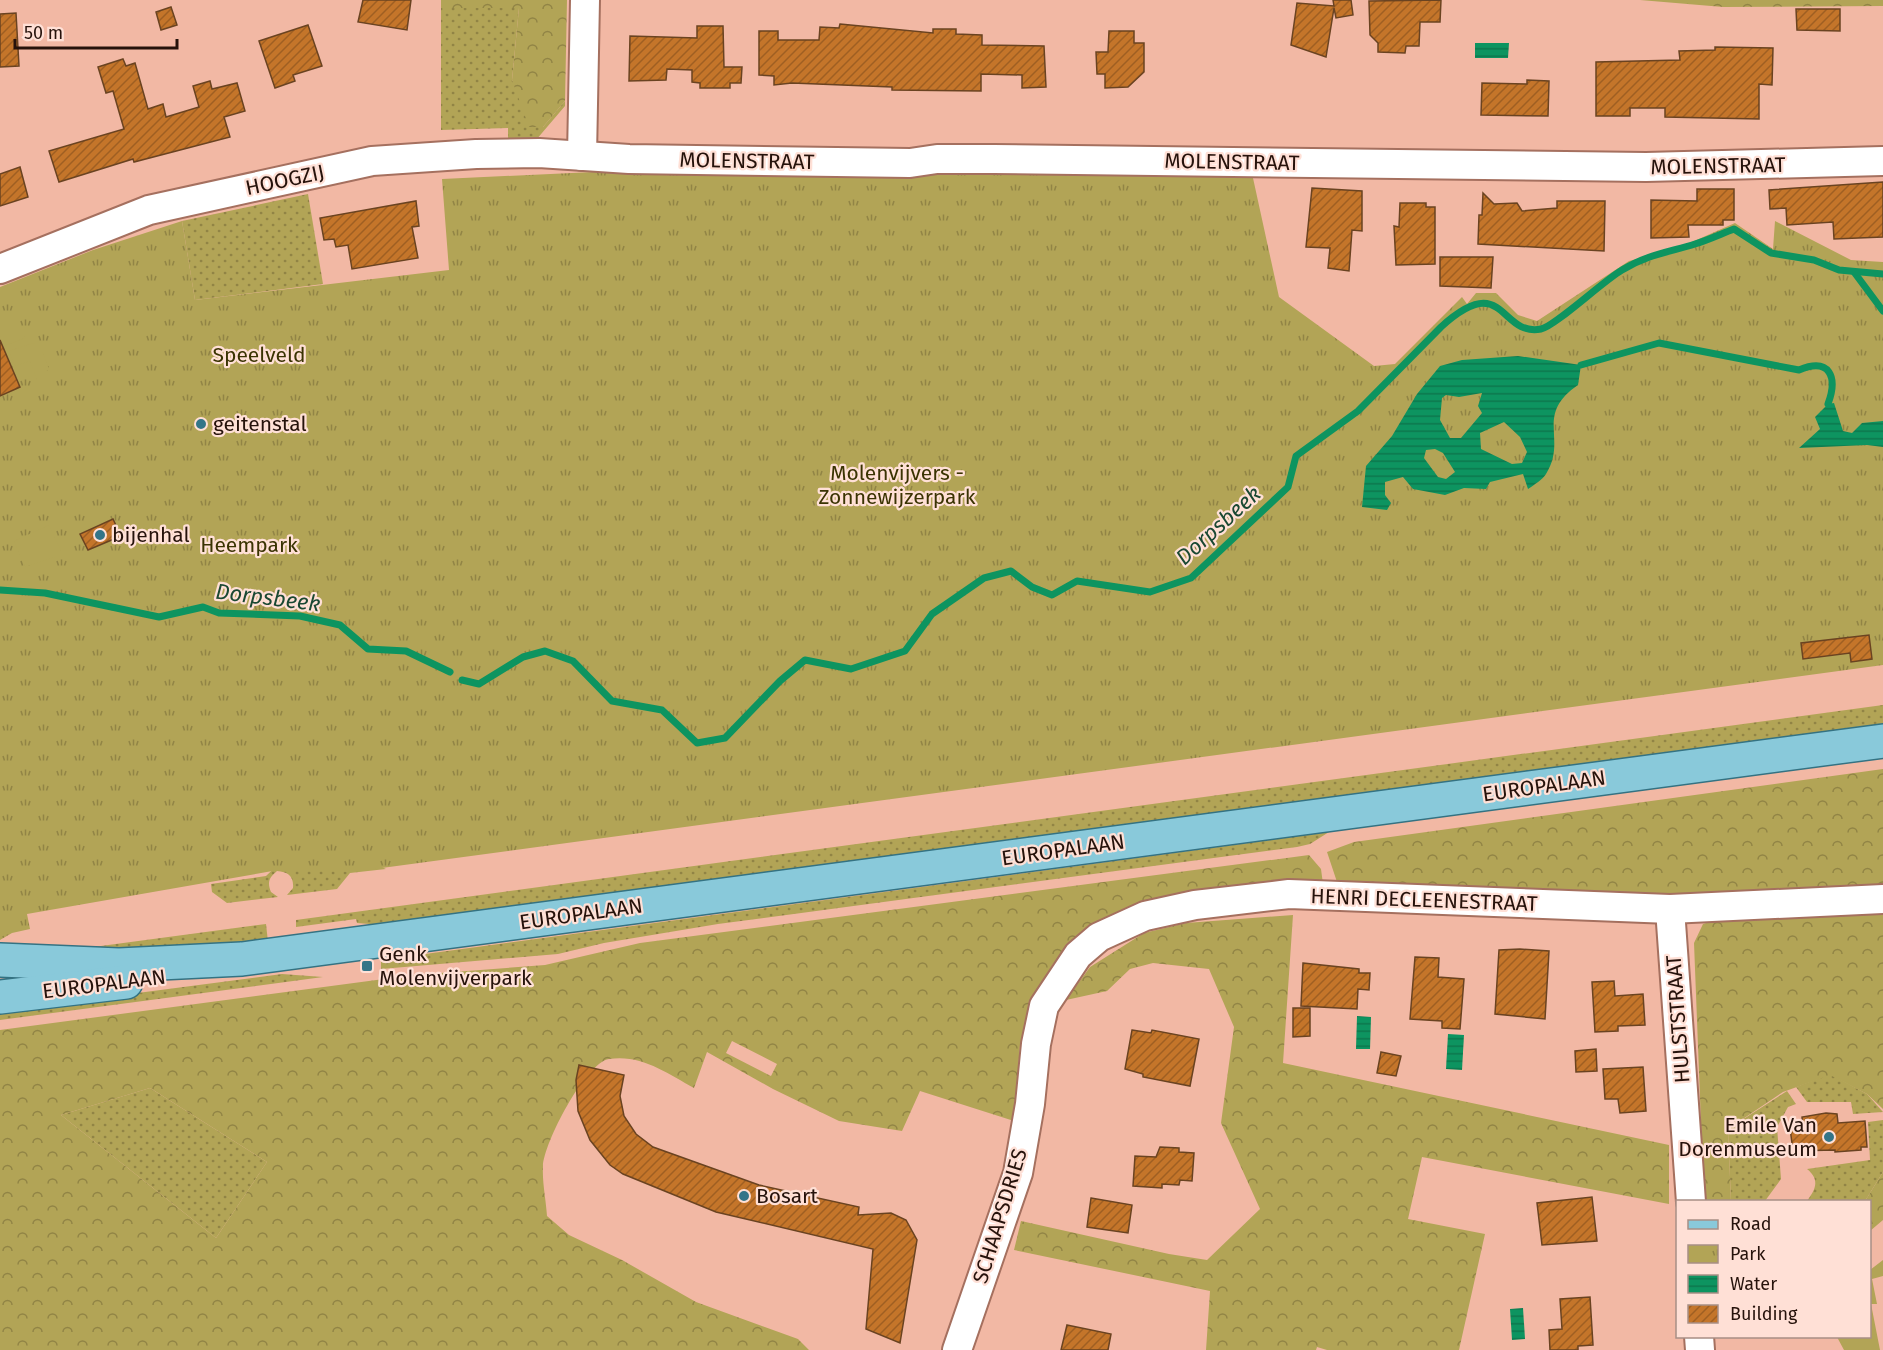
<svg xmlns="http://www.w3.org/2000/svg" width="1883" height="1350" viewBox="0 0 1883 1350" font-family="'Fira Sans',sans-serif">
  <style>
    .grass { fill: url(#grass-dots) }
    .forest { fill: url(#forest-crowns); fill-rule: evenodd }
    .park { fill: url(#park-tufts) }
    .garden { fill: #b2a456 }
    .water { fill: url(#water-rules); fill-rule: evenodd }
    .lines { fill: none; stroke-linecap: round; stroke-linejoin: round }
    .stream { stroke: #0d9460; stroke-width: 7 }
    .building { fill: url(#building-hatch); stroke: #6a4321; stroke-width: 1.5 }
    .minor-casing { stroke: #a5705f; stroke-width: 32 }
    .major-casing { stroke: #347282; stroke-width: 36 }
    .minor { stroke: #fff; stroke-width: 28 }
    .major { stroke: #89c9da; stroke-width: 33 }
    .poi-dot { fill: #347588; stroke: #ffe0d6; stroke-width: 2 }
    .labels { text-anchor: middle; stroke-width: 4.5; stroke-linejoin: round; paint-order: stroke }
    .street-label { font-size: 21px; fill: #26120b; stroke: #ffe0d6 }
    .park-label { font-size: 21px; fill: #3a3302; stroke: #ffe0d6 }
    .poi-label { font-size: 21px; fill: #26120b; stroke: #ffe0d6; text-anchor: start }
    .water-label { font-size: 22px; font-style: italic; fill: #1a4832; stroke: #ffe0d6 }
  </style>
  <defs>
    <pattern id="grass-dots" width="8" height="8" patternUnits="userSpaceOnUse" patternTransform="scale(1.5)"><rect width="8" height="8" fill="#b2a456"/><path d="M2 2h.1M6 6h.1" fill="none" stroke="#918445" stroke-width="1.8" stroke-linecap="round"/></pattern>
    <pattern id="forest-crowns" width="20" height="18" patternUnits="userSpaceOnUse" patternTransform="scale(1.5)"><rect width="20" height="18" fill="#b2a456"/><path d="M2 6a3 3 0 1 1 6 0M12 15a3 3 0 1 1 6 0" fill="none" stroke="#918445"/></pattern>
    <pattern id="park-tufts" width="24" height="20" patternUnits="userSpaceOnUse" patternTransform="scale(1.5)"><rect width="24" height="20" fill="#b2a456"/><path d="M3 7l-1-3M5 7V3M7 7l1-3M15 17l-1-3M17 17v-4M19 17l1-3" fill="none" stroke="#918445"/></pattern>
    <pattern id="water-rules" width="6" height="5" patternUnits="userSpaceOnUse" patternTransform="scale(1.5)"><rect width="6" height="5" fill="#0d9460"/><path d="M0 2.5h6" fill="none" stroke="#0d774d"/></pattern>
    <pattern id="building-hatch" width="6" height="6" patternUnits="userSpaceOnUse" patternTransform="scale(1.5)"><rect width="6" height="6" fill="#c4752a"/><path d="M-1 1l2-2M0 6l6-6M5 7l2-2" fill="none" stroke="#9f5f22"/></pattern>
  </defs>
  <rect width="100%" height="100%" fill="#f2b8a4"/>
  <!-- grass -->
  <g class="grass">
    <polygon points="441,8 519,8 512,80 543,127 565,101 565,106 536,140 508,141 508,128 441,130"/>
    <polygon points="308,194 323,284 195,300 182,221"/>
    <polygon points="1883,705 1883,725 394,926 357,923 356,919 296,927 296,920"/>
    <path d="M344,802l22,58 20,9 -36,4 -13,16 -50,6 6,-7c1,-12 -5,-16 -16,-17 -8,7 -10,11 -6,21l7,5 -51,6 -15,-11 -1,-8 55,-8z"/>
    <polygon points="1329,832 1310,844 1297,847 718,924 604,943 558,954 381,969 381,962 396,950 401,950 403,957"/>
    <polygon points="266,924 268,942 26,956"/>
    <polygon points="282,974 323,977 0,1020 0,1011"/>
    <polygon points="1830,1074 1867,1094 1883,1112 1853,1114 1851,1102 1807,1102 1796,1087"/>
    <polygon points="150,1088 267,1162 216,1238 61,1115"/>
    <polygon points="1787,1091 1796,1104 1788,1107 1777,1127 1781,1179 1765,1201 1731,1201 1728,1129"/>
    <path d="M1883,1120v52l-18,29 -59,1c9,-11 15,-22 1,-33l63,-9 -2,-38z"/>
  </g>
  <!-- forest -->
  <g class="forest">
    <polygon points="441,0 567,0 565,101 543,127 529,127 512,80 519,8 441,8"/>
    <polygon points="1640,0 1883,0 1883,6 1723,7"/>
    <polygon points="1883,769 1883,886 1658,896 1339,888 1327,852 1354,842"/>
    <path d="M1309,855l12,14 2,15 -221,40 -49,40 -20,33 -13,48 -6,76 -94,-30 -18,40 -63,-10 -66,-32 -66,-37 -13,36c-27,-15 -53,-34 -85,-29 -24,4 -65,84 -66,107 -1,16 3,34 4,50l22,19 53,25 74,42 102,37 11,11h-809v-320l414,-55 131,-10 95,-22zM732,1041l45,23 -6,12 -45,-23zM150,1088l117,74 -51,76 -155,-123z"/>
    <polygon points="1883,908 1883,1109 1867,1094 1830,1075 1783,1092 1728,1129 1731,1201 1704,1201 1694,943 1703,924 1728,916"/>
    <polygon points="1293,915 1283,1063 1669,1145 1669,1204 1422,1157 1408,1219 1485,1234 1459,1350 1327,1350 1317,1347 1316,1350 1206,1350 1210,1291 1014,1250 1021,1221 1169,1254 1207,1260 1260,1209 1221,1123 1234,1027 1209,969 1153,963 1130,969 1107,991 1066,1000 1090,967 1144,933 1186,923"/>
    <polygon points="1883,1172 1883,1220 1870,1231 1870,1202 1865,1201"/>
  </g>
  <!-- park -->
  <polygon class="park" points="1105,170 1253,178 1279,297 1374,366 1395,364 1462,297 1467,304 1476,293 1496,293 1518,315 1537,321 1629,261 1676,249 1735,223 1773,249 1775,221 1851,260 1883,262 1883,665 352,872 284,869 27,914 30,929 12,933 0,940 0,287 93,250 182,221 195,300 449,270 442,179 593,172 848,171 929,175"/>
  <!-- garden -->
  <g class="garden">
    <polygon points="0,309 25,337 25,338 4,346 0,336"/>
    <polygon points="34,343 43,353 49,369 37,380 30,361 15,366 9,351"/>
    <polygon points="49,525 61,551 55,557 25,567 14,541"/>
    <polygon points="1883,1260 1883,1276 1872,1279 1877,1304 1871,1304 1880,1350 1844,1350 1837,1337 1870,1336 1870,1270"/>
  </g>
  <!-- water -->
  <g class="water">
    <polygon points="1475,43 1509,43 1508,58 1475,58"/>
    <path d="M1518,356l63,9 -3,20c-44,30 -10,54 -32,89 -3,5 -12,11 -18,15l-5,-15 -33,8 -4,7 -22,-1 -19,7 -32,-6 -10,-12 -18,5v13l6,8 -4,7 -25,-3 4,-41 26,-30 25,-42 23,-28 22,-6zM1482,393l-4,13 4,7 -21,25h-11l-10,-18 2,-22 4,-3 13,2zM1504,422l16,15 7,15 -5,11 -10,1 -31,-15 -1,-16zM1435,449l8,4 12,19 -9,7 -8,-2 -14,-19 2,-8z"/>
    <polygon points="1834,403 1843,431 1852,433 1862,423 1883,421 1883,447 1867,445 1799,448 1820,429 1815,417 1828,404"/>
    <polygon points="1357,1016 1371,1017 1370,1049 1356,1049"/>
    <polygon points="1448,1034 1464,1035 1462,1070 1446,1069"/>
    <polygon points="1523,1308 1525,1339 1512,1340 1510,1309"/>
  </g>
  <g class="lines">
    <!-- stream -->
    <g class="stream">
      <polyline points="1854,272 1883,311"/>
      <path d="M1581,365l78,-22 140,27c31,-13 39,7 29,34"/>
      <polyline points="0,590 45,593 159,617 203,607 219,613 300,616 340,625 368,649 406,651 450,672"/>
      <path d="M462,680l17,4 44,-27 22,-6 28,10 39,40 50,9 35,33 28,-5 55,-57 25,-21 46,9 54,-18 27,-37 52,-36 27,-7 21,16 20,8 25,-14 73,11 41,-14 97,-91 8,-31 62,-45 83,-84c64,-58 58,10 100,2 13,-2 62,-48 81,-59 24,-15 47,-18 73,-26 13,-4 26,-10 39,-15l37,24 43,7 25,10 44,4"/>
    </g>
  </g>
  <!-- building -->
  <g class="building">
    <polygon points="363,0 411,0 407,30 358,22"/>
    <polygon points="1333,0 1351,0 1353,15 1336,18 1334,8 1326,57 1291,45 1297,3 1334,6"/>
    <polygon points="1441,0 1440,22 1420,22 1419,46 1406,46 1405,53 1378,52 1378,43 1370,35 1369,1"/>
    <polygon points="171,7 177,25 161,30 156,12"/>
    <polygon points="1796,9 1840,9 1840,31 1797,30"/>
    <polygon points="16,13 19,66 0,67 0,14"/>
    <polygon points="840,24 933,33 933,29 956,29 956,34 982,35 982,45 1044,46 1046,87 1022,88 1022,75 981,74 981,91 892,90 892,87 792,83 774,85 774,76 759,75 759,31 778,31 778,40 819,40 820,27 839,28"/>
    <polygon points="308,25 322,66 293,75 295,81 275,88 259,41"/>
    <polygon points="697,26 723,26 724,67 742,67 741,83 730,83 730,88 700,88 700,83 692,82 692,70 667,69 666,80 629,81 630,36 697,38"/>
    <polygon points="1109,31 1134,31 1134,43 1144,43 1144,72 1128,87 1105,88 1105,74 1097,74 1096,52 1108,52"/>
    <polygon points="1715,47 1773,48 1772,85 1759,84 1759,119 1665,117 1665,108 1630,108 1630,116 1596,116 1596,62 1680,60 1679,51 1715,50"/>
    <polygon points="123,59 126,66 135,63 148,109 163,104 166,117 199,107 193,86 210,81 212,89 237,83 245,111 224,117 230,137 134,162 133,159 59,182 49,151 124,129 113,91 106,93 98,67"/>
    <polygon points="1527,80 1549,81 1548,116 1481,115 1482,83 1527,84"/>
    <polygon points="20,167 28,197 0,206 0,174"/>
    <polygon points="1883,182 1883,237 1834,239 1833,222 1787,225 1786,208 1770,209 1769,190"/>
    <polygon points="1312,188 1362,191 1362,231 1352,230 1349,271 1328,268 1330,248 1306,247"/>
    <polygon points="1697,189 1734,189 1734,220 1723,220 1723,225 1688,225 1689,237 1651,238 1651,200 1697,201"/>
    <polygon points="1483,193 1494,204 1517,203 1522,211 1557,208 1557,201 1605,201 1604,251 1478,244 1479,215 1482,215"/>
    <polygon points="416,201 419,226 412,227 418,258 352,269 348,245 336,247 334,239 324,240 320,218"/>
    <polygon points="1400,203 1426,203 1426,207 1435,207 1435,264 1396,265 1394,226 1399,227"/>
    <polygon points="1440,257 1493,257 1491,288 1440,286"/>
    <polygon points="0,340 20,387 0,396"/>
    <polygon points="113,519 121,536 88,550 80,534"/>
    <polygon points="1869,635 1872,659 1851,662 1850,653 1803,659 1801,643"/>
    <polygon points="1520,949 1549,951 1545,1019 1495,1014 1499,950"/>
    <polygon points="1415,957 1439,958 1438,977 1464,979 1460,1029 1442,1028 1442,1021 1410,1019"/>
    <polygon points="1303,963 1359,969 1359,973 1370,973 1369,990 1358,989 1357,1009 1301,1006"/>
    <polygon points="1614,981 1615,996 1643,994 1645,1025 1618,1026 1618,1031 1595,1032 1592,982"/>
    <polygon points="1293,1008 1310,1008 1310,1036 1293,1037"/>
    <polygon points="1132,1030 1151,1033 1152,1030 1199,1039 1190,1086 1143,1077 1143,1074 1125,1069"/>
    <polygon points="1596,1049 1597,1071 1576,1072 1575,1051"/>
    <polygon points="1381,1052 1401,1056 1396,1076 1377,1073"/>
    <polygon points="579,1065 624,1075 620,1096 624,1116 636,1134 653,1147 759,1185 859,1207 858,1215 891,1213 906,1220 917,1240 900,1343 866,1329 873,1249 716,1212 623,1174 610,1165 590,1140 578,1111 576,1080"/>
    <polygon points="1643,1067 1646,1111 1620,1113 1618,1099 1605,1099 1603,1069"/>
    <polygon points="1826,1113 1837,1114 1838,1123 1865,1121 1867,1147 1861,1147 1861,1150 1835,1152 1835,1150 1793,1151 1790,1128 1803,1126 1802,1117"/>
    <polygon points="1160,1147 1179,1148 1179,1152 1194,1153 1192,1181 1180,1180 1179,1185 1162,1184 1162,1188 1133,1186 1135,1156 1156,1157"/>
    <polygon points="1592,1197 1597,1241 1542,1245 1537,1203"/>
    <polygon points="1091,1198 1132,1205 1128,1233 1087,1227"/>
    <polygon points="1590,1297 1593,1345 1578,1346 1578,1350 1550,1350 1549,1330 1562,1329 1560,1299"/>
    <polygon points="1067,1325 1111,1334 1108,1350 1061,1350"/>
  </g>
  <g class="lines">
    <!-- minor casing -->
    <g class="minor-casing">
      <g id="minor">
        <polyline points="582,156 585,0"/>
        <polyline points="0,269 149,210 372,161 476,154 539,153 629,159 910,163 937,159 994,159 1646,167 1883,161"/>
        <polyline points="1670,909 1691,1202"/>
        <polyline points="1699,1336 1700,1350"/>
        <polyline points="957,1350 1018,1173 1030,1104 1036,1044 1044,1006 1078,955 1099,937 1145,916 1195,905 1289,894 1670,909 1883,899"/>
      </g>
    </g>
    <!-- major casing -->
    <g class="major-casing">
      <g id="major">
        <polyline points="0,960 119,965 242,959 1883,741"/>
        <polyline points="0,997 126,982"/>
      </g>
    </g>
    <!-- minor -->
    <use href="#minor" class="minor"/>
    <!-- major -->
    <use href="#major" class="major"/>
  </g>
  <!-- markers -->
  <g class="poi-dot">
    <circle cx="201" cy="424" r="6"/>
    <circle cx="100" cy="535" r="6"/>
    <rect x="361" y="960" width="12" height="12" rx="3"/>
    <circle cx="1829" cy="1137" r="6"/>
    <circle cx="744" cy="1196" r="6"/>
  </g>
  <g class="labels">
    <!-- street labels -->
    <g class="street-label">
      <text transform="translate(747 161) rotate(1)" y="7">MOLENSTRAAT</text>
      <text transform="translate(1232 162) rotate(1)" y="7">MOLENSTRAAT</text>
      <text transform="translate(1718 166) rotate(-1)" y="7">MOLENSTRAAT</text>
      <text transform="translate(285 180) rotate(-12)" y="7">HOOGZIJ</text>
      <text transform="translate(1544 786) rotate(-8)" y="7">EUROPALAAN</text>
      <text transform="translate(1063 850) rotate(-8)" y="7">EUROPALAAN</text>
      <text transform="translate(1424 900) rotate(2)" y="7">HENRI DECLEENESTRAAT</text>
      <text transform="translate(581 914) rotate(-8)" y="7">EUROPALAAN</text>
      <text transform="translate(104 984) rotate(-7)" y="7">EUROPALAAN</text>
      <text transform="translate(1678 1019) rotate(-94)" y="7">HULSTSTRAAT</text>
      <text transform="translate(1000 1216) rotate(-73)" y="7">SCHAAPSDRIES</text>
    </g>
    <!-- park labels -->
    <g class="park-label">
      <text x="259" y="362">Speelveld</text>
      <text x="897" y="480">Molenvijvers -<tspan x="897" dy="24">Zonnewijzerpark</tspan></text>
      <text x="249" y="552">Heempark</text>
    </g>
    <!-- poi labels -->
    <g class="poi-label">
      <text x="213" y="431">geitenstal</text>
      <text x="112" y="542">bijenhal</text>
      <text x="379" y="961">Genk<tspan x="379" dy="24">Molenvijverpark</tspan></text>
      <text x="1817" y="1132" text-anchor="end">Emile Van<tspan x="1817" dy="24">Dorenmuseum</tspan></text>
      <text x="756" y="1203">Bosart</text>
    </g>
    <!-- water labels -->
    <g class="water-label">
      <text transform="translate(1218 525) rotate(-42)" y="8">Dorpsbeek</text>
      <text transform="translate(268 597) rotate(7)" y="8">Dorpsbeek</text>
    </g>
  </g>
  <!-- legend -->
  <rect x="1676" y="1200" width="195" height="138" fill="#ffe0d6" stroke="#a88e85" stroke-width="1.5"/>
  <rect x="1688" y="1220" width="30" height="9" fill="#89c9da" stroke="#a88e85" stroke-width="1.5"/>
  <text x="1730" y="1230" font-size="18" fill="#26120b">Road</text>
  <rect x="1688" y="1245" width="30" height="18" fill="url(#park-tufts)" stroke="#a88e85" stroke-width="1.5"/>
  <text x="1730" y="1260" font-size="18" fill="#26120b">Park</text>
  <rect x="1688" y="1275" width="30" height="18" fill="url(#water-rules)" stroke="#a88e85" stroke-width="1.5"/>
  <text x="1730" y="1290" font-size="18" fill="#26120b">Water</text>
  <rect x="1688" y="1305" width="30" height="18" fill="url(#building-hatch)" stroke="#a88e85" stroke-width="1.5"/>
  <text x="1730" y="1320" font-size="18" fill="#26120b">Building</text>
  <!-- scale -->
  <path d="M15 39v9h162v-9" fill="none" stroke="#26120b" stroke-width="3"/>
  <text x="24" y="39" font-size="18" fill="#26120b" stroke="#ffe0d6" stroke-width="4.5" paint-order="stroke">50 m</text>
</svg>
